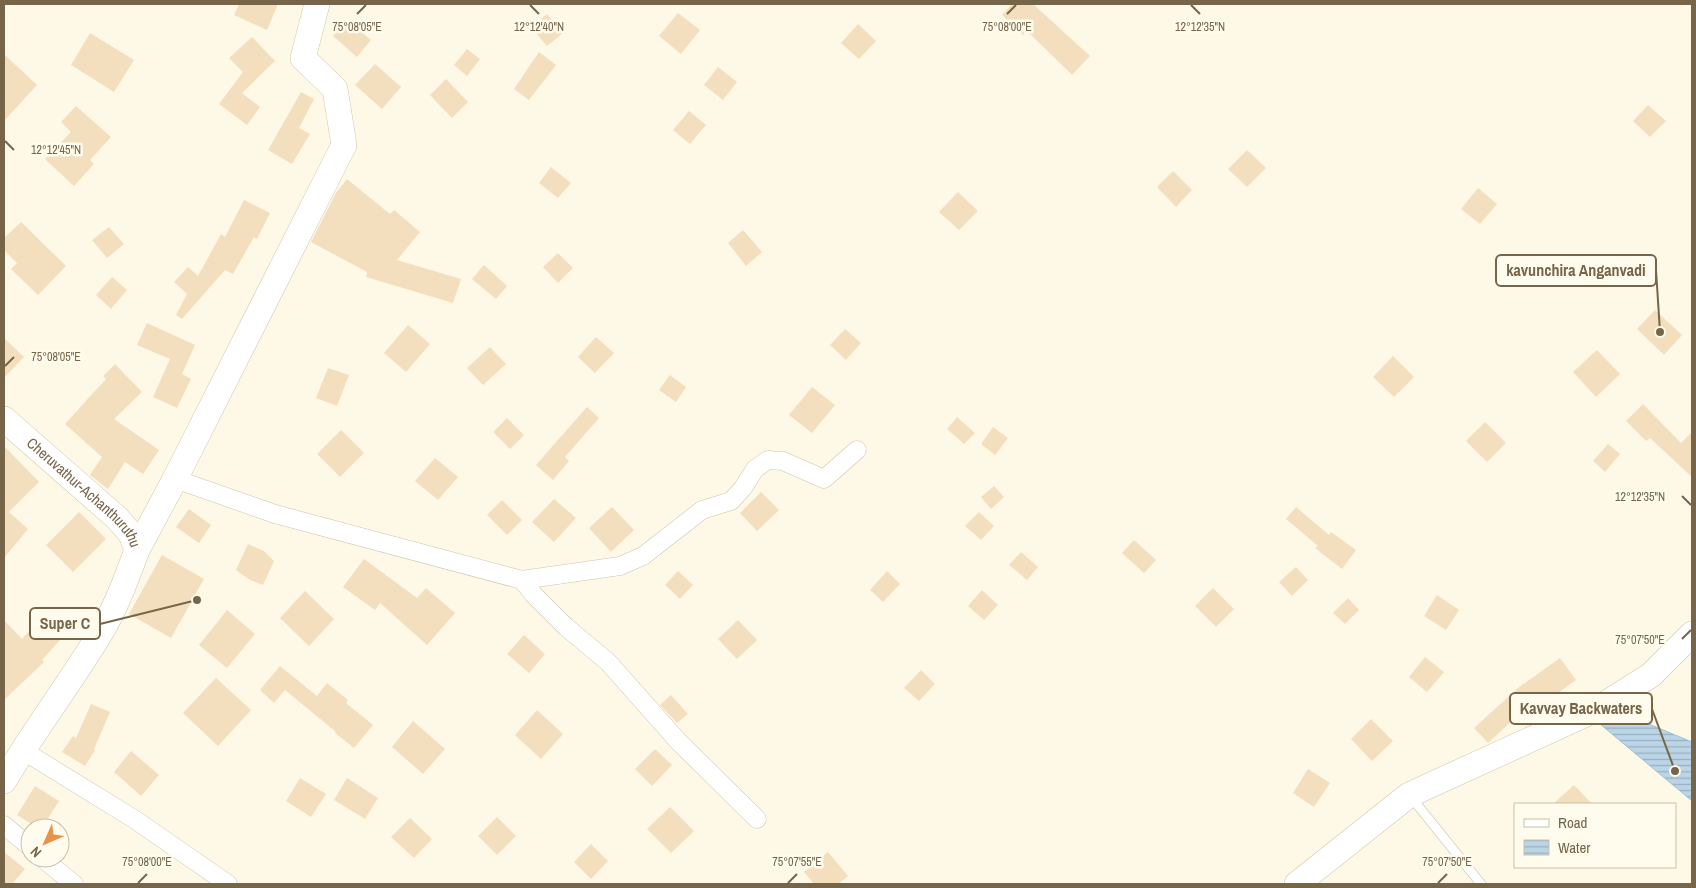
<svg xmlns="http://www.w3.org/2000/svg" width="1696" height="888" viewBox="0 0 1696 888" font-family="'Archivo Narrow',sans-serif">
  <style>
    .water { fill: url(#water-rules); stroke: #a0c2d9 }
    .building { fill: #f3dfbd }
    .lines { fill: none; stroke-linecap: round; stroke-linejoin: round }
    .lane-casing { stroke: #cfc4ac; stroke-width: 10 }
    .street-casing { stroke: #cfc4ac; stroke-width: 19 }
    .secondary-casing { stroke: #d2c5a9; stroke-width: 26 }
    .lane { stroke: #fff; stroke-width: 9 }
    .street { stroke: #fff; stroke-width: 18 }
    .secondary { stroke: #fff; stroke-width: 25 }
    .ticks { fill: none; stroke: #77654a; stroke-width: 2 }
    .labels { text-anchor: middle; stroke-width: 5; stroke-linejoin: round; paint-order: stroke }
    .street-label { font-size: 15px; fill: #77654a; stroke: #fffced }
    .ticks-label { font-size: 12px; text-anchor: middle; fill: #77654a; stroke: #fffced; stroke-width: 5; stroke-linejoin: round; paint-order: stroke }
    .leader { fill: none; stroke: #77654a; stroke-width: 2 }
    .callout-dot { fill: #77654a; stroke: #fffced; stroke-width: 2 }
    .callout { fill: #fffced; stroke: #77654a; stroke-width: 2 }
    .callout-label { font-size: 16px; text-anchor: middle; font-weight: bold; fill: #77654a }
  </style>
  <defs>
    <pattern id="water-rules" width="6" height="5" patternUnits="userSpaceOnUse" patternTransform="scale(1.25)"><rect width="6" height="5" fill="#bad5e7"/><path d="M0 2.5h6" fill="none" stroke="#9cb0bd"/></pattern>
  </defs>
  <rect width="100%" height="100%" fill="#fdf9e6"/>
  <!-- water -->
  <polygon class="water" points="1620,712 1692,742 1692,801 1600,724"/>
  <!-- building -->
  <g class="building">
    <polygon points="239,4 278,4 267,30 234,15"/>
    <polygon points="1012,4 1033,4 1090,56 1072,75 1027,31 1023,35 1002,15"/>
    <polygon points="678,13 700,30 681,54 659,36"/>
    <polygon points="547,14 563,33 547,46 531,27"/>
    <polygon points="347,20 371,40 357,57 333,36"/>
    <polygon points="858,24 876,41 859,59 841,43"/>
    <polygon points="90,33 134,60 114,92 71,65"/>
    <polygon points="252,37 275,61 242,93 260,107 247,125 219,104 243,72 229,58"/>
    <polygon points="467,49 480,59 467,76 454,65"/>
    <polygon points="539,52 556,65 529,100 514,89"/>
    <polygon points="4,54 37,85 4,121"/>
    <polygon points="375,64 401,87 382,109 355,85"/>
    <polygon points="718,67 737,82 723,100 704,85"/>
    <polygon points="446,79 468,102 452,118 430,95"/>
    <polygon points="301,92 314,99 299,128 310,134 292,164 268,150"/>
    <polygon points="1648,105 1666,121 1650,137 1633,121"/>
    <polygon points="76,106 111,137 90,160 94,164 74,186 45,159 71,132 61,122"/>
    <polygon points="689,111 706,125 690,144 673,130"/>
    <polygon points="1247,150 1266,168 1247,187 1228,169"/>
    <polygon points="551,167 571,183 558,198 539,183"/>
    <polygon points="1173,171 1192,190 1176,207 1157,187"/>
    <polygon points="347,179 390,214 394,210 420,232 397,260 461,279 453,303 366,277 367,272 311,242 336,193"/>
    <polygon points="1478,188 1497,204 1480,224 1461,209"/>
    <polygon points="958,192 978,211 959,230 939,212"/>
    <polygon points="244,200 270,213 257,239 254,237 233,274 225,270 182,319 176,315 187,294 174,282 188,267 198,276 221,234 225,237"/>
    <polygon points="21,222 66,266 38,295 11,269 17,263 4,250 4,238"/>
    <polygon points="109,227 124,244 107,258 92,240"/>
    <polygon points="743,230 762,252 746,266 728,243"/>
    <polygon points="558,253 573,268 558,283 543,267"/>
    <polygon points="484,265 507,286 496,299 472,279"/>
    <polygon points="112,277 127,290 111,309 96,295"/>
    <polygon points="1655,310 1682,335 1664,355 1637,329"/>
    <polygon points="147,323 195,345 182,374 191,379 177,408 153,397 170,359 137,345"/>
    <polygon points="408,325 430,344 406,372 384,353"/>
    <polygon points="845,329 861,343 846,360 830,345"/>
    <polygon points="596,337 614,353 595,373 578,357"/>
    <polygon points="4,338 24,357 4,378"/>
    <polygon points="490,347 506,364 483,385 467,368"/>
    <polygon points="1597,350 1620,374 1596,397 1573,372"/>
    <polygon points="1393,356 1414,377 1394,397 1373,377"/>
    <polygon points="115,364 142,392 114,419 159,450 143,474 125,462 108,489 90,475 102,457 65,424 106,379 103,376"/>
    <polygon points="328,368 349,375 337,406 316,398"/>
    <polygon points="670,375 686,387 676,402 659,390"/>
    <polygon points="812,387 835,405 812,433 789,415"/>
    <polygon points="1643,404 1681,443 1692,432 1692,477 1650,438 1646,441 1626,421"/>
    <polygon points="587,407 599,418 565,457 569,461 553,480 536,465"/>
    <polygon points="957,417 975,433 964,444 947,429"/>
    <polygon points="507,418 524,435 510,449 493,432"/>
    <polygon points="1485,422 1506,443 1487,462 1466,441"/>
    <polygon points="993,427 1008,438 995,455 981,444"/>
    <polygon points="341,430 364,453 340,477 317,454"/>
    <polygon points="1608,444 1620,454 1605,472 1593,461"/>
    <polygon points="4,446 39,482 9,512 28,529 4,558"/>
    <polygon points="435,458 458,477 438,500 415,481"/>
    <polygon points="994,486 1004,497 991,509 981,497"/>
    <polygon points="761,492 779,510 757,531 740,513"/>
    <polygon points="554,499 576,518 554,542 532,522"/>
    <polygon points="502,500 522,520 507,535 487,515"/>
    <polygon points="612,507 634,530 611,552 589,528"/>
    <polygon points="1296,507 1329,535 1331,532 1356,550 1342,569 1315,548 1318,546 1286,519"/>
    <polygon points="189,509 211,525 199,543 176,527"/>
    <polygon points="79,512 106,539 73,572 46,545"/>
    <polygon points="979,512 994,526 981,540 965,526"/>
    <polygon points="1134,540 1156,560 1144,573 1122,553"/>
    <polygon points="248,544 264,551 274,561 263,585 250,580 236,570"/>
    <polygon points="1021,552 1038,567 1027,580 1009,565"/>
    <polygon points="162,555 204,579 171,638 129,614"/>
    <polygon points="364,559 417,598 426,588 455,613 427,645 380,603 375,610 343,587"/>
    <polygon points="1296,567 1308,580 1292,596 1279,582"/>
    <polygon points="678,571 693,585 680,599 665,585"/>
    <polygon points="887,571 900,584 883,602 870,590"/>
    <polygon points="1213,588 1234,609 1216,627 1195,606"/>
    <polygon points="982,590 998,605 984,620 968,606"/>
    <polygon points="305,591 334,619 309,646 280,618"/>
    <polygon points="1437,595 1459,610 1446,630 1424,616"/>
    <polygon points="1348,598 1359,610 1345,624 1333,613"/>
    <polygon points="48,610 69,630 42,660 44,662 4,700 4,620 22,639"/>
    <polygon points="227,610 255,634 227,668 199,645"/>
    <polygon points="738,620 757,640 737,659 718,639"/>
    <polygon points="524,635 545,654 529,673 507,654"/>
    <polygon points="1425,657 1444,672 1427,692 1409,677"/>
    <polygon points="1560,658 1576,680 1533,711 1529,705 1488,743 1474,728 1518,688"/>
    <polygon points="280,666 317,696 327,683 348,700 346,703 373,725 354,748 335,733 336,732 285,690 274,703 260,690"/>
    <polygon points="921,670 935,684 919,701 904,688"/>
    <polygon points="216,678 251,710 218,746 183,713"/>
    <polygon points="671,695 688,714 677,723 660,705"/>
    <polygon points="91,704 110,712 94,749 95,750 85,766 62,752 73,736 76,738"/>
    <polygon points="537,710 563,734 541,759 515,735"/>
    <polygon points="1371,719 1393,741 1372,761 1351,739"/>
    <polygon points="413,721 445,749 423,774 392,747"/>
    <polygon points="655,749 672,765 652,786 635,769"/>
    <polygon points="131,751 159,775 141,796 114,772"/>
    <polygon points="1308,769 1330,783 1314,807 1293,793"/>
    <polygon points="300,778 326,794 311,817 286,801"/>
    <polygon points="347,778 378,798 365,819 334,800"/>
    <polygon points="1574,785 1592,804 1553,804"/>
    <polygon points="35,786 59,801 42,828 38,828 17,815"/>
    <polygon points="670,807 694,831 671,853 647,829"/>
    <polygon points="497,817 516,836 497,855 478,836"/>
    <polygon points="410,818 432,839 414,858 391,837"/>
    <polygon points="591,844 608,861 591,879 574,862"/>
    <polygon points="4,852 25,869 12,884 4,884"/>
    <polygon points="828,852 848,876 838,884 814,884 804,872"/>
  </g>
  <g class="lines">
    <!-- lane casing -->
    <g class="lane-casing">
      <polyline id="lane" points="1411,797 1481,884"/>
    </g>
    <!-- street casing -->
    <g class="street-casing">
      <g id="street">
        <polyline points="175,479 275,514 522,580 620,566 643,556 702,510 731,501 743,488 755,469 768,460 783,461 824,479 857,450"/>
        <polyline points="522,580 533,594 566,627 608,662 678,741 757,819"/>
        <polyline points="22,750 134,819 228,884"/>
        <polyline points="4,825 30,847"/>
        <polyline points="42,858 74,884"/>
      </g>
    </g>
    <!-- secondary casing -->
    <g class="secondary-casing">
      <g id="secondary">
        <path id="s1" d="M4,419l113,99 14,16 6,16c-11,30 -22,60 -39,87 -30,49 -65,95 -94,144"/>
        <polyline points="137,550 175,479 344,145 335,89 303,58 317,4"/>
        <polyline points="1297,884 1409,795 1597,709 1651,675 1692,634"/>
      </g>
    </g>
    <!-- lane -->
    <use href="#lane" class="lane"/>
    <!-- street -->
    <use href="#street" class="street"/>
    <!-- secondary -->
    <use href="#secondary" class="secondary"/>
  </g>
  <!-- ticks -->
  <path class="ticks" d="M530,5l9,9M1191,5l9,9M357,14l9,-9M1007,14l9,-9M5,141l9,9M5,366l9,-9M1682,496l9,9M1682,639l9,-9M138,883l9,-9M788,883l9,-9M1438,883l9,-9"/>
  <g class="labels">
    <!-- street labels -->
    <g class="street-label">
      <text dy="5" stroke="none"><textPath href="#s1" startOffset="109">Cheruvathur-Achanthuruthu</textPath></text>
    </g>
  </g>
  <g class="ticks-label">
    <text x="357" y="31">75°08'05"E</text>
    <text x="539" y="31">12°12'40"N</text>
    <text x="1007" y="31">75°08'00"E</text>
    <text x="1200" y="31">12°12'35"N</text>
    <text x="56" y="154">12°12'45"N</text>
    <text x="56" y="361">75°08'05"E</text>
    <text x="1640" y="501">12°12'35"N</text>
    <text x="1640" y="644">75°07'50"E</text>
    <text x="797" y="866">75°07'55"E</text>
    <text x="147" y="866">75°08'00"E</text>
    <text x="1447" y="866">75°07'50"E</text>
  </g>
  <!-- callouts -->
  <path class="leader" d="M1660 332L1656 270M197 600L100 624M1675 771L1652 709"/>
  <g class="callout-dot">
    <circle cx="1660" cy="332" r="5"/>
    <circle cx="197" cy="600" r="5"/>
    <circle cx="1675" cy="771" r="5"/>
  </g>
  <g class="callout">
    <rect x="1496" y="255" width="160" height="31" rx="5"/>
    <rect x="30" y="608" width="70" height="31" rx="5"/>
    <rect x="1510" y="693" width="142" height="31" rx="5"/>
  </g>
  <g class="callout-label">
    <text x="1576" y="276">kavunchira Anganvadi</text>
    <text x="65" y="629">Super C</text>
    <text x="1581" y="714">Kavvay Backwaters</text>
  </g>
  <!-- border -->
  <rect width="1696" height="888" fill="none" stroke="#77654a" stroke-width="10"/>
  <!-- legend -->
  <rect x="1514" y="803" width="162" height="65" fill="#fffced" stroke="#c9c0ac"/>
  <rect x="1524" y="819" width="25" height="8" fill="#ffffff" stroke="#c9c0ac"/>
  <text x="1558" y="828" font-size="15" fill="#77654a">Road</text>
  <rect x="1524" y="840" width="25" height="15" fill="url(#water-rules)" stroke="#c9c0ac"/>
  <text x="1558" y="853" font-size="15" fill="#77654a">Water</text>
  <!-- north arrow -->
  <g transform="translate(45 843) rotate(225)"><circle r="24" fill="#fffced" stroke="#c9c0ac"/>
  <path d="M0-4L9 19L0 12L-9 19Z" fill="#e8934a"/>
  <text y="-8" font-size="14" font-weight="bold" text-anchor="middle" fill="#77654a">N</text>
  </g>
</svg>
